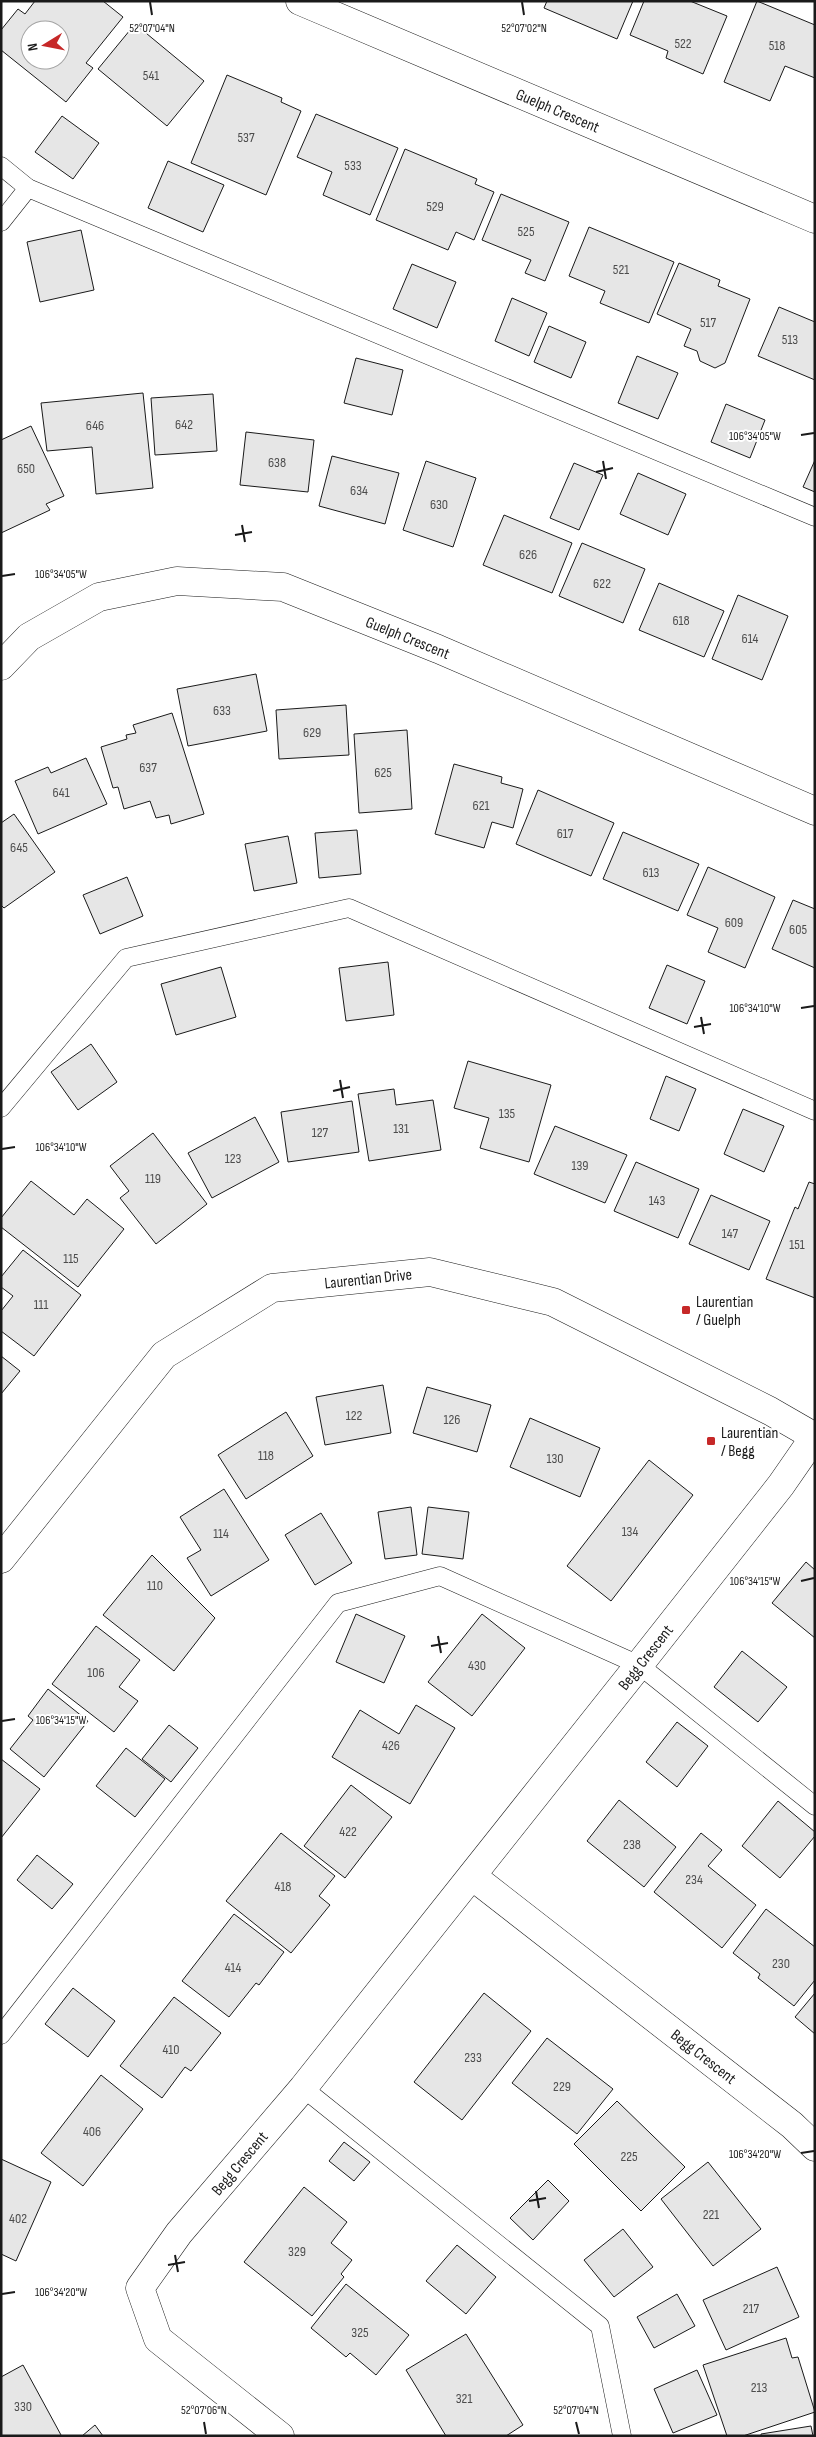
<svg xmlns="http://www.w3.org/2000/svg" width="816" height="2437" viewBox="0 0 816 2437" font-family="'Sofia Sans Condensed',sans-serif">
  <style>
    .building { fill: #e6e6e6; stroke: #1a1a1a; fill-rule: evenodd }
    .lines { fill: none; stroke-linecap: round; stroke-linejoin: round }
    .service-casing { stroke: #1a1a1a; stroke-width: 19 }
    .minor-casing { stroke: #1a1a1a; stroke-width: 29 }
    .service { stroke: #fff; stroke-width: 18 }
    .minor { stroke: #fff; stroke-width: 28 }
    .ticks { fill: none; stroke: #1a1a1a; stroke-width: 2 }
    .poi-dot { fill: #c62828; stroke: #fff; stroke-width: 2 }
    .labels { text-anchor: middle; stroke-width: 4; stroke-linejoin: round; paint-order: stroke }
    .number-label { font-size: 14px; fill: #4d4d4d }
    .street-label { font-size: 16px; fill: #1a1a1a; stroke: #fff }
    .poi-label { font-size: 16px; fill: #1a1a1a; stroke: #fff; text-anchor: start }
    .ticks-label { font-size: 12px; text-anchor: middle; fill: #1a1a1a; stroke: #fff; stroke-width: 4; stroke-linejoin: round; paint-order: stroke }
  </style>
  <rect width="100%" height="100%" fill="#fff"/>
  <!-- building -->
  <g class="building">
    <path d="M35,1h68l20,16 -37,46 7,5 -27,34 -65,-52v-20l17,-21 7,5zM30,30h30v30h-30z"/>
    <polygon points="547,1 633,1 617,39 544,8"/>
    <polygon points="644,1 690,1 727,16 703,74 666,58 668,51 630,35"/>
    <polygon points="757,1 815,25 815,78 785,66 770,101 724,82"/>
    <polygon points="135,24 204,81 167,126 98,69"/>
    <polygon points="227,75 282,98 281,102 301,111 266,195 191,163"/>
    <polygon points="316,114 398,148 370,215 323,195 332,172 297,157"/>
    <polygon points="62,116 99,143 73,179 35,152"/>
    <polygon points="405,149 477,179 475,184 494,192 474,240 456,232 448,250 376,220"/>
    <polygon points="168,161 224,185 203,232 148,208"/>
    <polygon points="501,194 569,222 545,281 525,273 531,260 482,240"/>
    <polygon points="589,227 674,262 649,323 600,303 605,291 569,276"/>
    <polygon points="81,230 94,290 40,302 27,242"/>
    <polygon points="679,263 720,280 718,286 750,299 725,363 715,368 700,361 697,351 684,346 691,329 657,314"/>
    <polygon points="412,264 456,282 437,328 393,309"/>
    <polygon points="512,298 547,313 529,356 495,341"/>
    <polygon points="779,307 815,322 815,380 758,356"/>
    <polygon points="549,326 586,342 571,378 534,362"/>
    <polygon points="637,356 678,373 658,419 618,403"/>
    <polygon points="356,358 403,370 392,415 344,403"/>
    <polygon points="143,393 153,488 96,494 92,447 47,451 41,403"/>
    <polygon points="213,394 217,451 155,455 151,398"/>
    <polygon points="726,404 765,420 750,458 711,442"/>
    <polygon points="31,426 64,496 46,504 50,510 1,533 1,440"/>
    <polygon points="246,432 314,440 308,492 240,485"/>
    <polygon points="332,456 399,473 385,524 319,506"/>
    <polygon points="815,460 815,492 803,487"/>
    <polygon points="426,461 476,478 453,547 403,530"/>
    <polygon points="574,463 603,475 579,530 550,518"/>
    <polygon points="638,473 686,494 668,535 620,514"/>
    <polygon points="504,515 572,543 552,593 483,565"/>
    <polygon points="582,543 645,569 623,623 559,596"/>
    <polygon points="659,583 724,611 704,657 639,630"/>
    <polygon points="738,595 788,616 762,680 712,659"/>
    <polygon points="256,674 267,731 188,746 177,689"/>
    <polygon points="346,705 349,755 279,759 276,710"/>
    <polygon points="172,713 204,814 171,824 169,815 156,818 150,801 124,809 118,787 113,788 101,747 127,739 126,735 136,733 133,725"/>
    <polygon points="407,730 412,809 359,813 354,734"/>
    <polygon points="86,758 107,804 38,834 15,781 48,767 51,773"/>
    <polygon points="454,764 502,777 501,783 523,789 513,828 492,822 484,848 435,834"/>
    <polygon points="538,790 614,823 591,876 516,844"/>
    <polygon points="14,814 55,872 4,908 1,905 1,823"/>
    <polygon points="357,830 361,874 319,878 315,833"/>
    <polygon points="623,832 699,864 678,911 603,879"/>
    <polygon points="288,836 297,883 254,891 245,844"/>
    <polygon points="708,867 775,897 745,968 708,952 718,928 687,915"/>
    <polygon points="127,877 143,916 100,934 83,895"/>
    <polygon points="793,900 815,909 815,968 772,949"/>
    <polygon points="388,962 394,1015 346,1021 339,968"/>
    <polygon points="667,965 705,981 687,1024 649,1008"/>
    <polygon points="221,967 236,1017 176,1035 161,984"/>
    <polygon points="91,1044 117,1082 78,1110 51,1072"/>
    <polygon points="468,1061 551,1085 529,1162 480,1148 489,1118 454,1108"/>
    <polygon points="666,1076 696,1089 679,1131 650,1119"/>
    <polygon points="394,1089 396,1105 433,1100 441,1150 369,1161 358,1094"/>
    <polygon points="352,1101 359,1152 288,1162 281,1112"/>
    <polygon points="743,1109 784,1126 764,1172 724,1154"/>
    <polygon points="255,1117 279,1162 212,1198 188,1153"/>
    <polygon points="555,1126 627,1155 605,1203 534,1174"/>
    <polygon points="153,1133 207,1204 156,1244 120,1198 129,1191 110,1166"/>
    <polygon points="636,1162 699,1189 678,1238 614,1211"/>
    <polygon points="31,1181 74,1215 87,1199 124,1229 78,1287 1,1227 1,1218"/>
    <polygon points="809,1182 815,1184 815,1298 766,1279 795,1207 798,1209"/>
    <polygon points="711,1195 770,1221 749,1270 689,1244"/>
    <polygon points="23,1250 81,1295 34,1356 1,1331 1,1311 13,1296 1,1287 1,1277"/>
    <polygon points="1,1356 20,1371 1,1394"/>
    <polygon points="383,1385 391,1433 325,1445 316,1397"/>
    <polygon points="427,1387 491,1405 477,1452 413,1433"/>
    <polygon points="286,1412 313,1456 246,1499 218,1455"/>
    <polygon points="530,1418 600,1448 580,1497 510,1467"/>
    <polygon points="649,1460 693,1495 611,1601 567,1566"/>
    <polygon points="224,1489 269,1560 211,1596 187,1558 201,1550 180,1517"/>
    <polygon points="411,1507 417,1555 385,1559 378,1512"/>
    <polygon points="428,1507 469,1512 463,1559 422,1554"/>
    <polygon points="321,1513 352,1563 315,1585 285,1535"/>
    <polygon points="152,1555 215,1618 174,1671 103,1615"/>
    <polygon points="806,1562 815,1570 815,1638 772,1603"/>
    <polygon points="356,1614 405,1636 384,1683 336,1662"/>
    <polygon points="482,1614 525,1648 472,1716 428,1682"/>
    <polygon points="96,1626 140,1660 119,1687 138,1701 114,1732 52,1684"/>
    <polygon points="742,1651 787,1687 758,1722 714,1687"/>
    <polygon points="48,1689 88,1721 44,1777 10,1749 33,1720 28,1716"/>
    <polygon points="416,1705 455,1728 410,1804 332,1757 360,1710 399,1734"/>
    <polygon points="677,1722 708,1746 677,1787 646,1762"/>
    <polygon points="169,1725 198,1748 171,1782 142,1759"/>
    <polygon points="126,1748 165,1779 135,1817 96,1786"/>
    <polygon points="1,1759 40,1789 1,1838"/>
    <polygon points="351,1785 392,1817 345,1878 304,1846"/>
    <polygon points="619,1800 676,1847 644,1887 587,1841"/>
    <polygon points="778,1801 815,1832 815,1836 780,1878 742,1846"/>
    <polygon points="281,1833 335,1876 319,1896 330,1905 291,1953 226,1901"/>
    <polygon points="701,1833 722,1850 708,1866 756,1905 722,1948 654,1892"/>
    <polygon points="37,1855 73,1884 52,1909 17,1880"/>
    <polygon points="766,1909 815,1947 815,1980 794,2006 758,1978 760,1974 733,1953"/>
    <polygon points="234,1914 284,1952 259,1985 256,1983 229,2017 182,1981"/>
    <polygon points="73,1988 115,2021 88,2057 45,2024"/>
    <polygon points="484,1993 531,2031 462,2120 414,2082"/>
    <polygon points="815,1993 815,2034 795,2017"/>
    <polygon points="174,1997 221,2033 191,2071 185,2067 162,2098 120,2066"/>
    <polygon points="547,2038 613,2089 577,2134 512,2083"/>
    <polygon points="101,2075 143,2109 83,2186 41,2153"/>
    <polygon points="617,2101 685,2167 641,2211 574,2144"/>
    <polygon points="344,2142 370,2162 354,2181 329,2161"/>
    <polygon points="1,2159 51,2182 16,2261 1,2254"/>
    <polygon points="708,2162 761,2229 713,2266 661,2199"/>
    <polygon points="548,2180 569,2201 533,2240 510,2218"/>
    <polygon points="304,2187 347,2222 331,2243 352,2260 341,2274 344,2277 312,2316 244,2262"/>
    <polygon points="623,2229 653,2267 614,2297 584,2260"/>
    <polygon points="457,2245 496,2277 466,2314 426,2281"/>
    <polygon points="777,2267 799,2317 726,2350 703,2300"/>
    <polygon points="346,2284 409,2335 376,2375 350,2353 346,2357 311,2328"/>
    <polygon points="677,2294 695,2326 654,2348 637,2317"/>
    <polygon points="466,2334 523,2425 506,2436 446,2436 406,2370"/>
    <polygon points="786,2338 792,2358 798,2357 815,2412 743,2436 727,2436 703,2365"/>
    <polygon points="23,2365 61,2435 61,2436 1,2436 1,2377"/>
    <polygon points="697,2370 717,2415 673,2433 654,2389"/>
    <polygon points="95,2425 103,2436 82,2436"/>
    <polygon points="811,2426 813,2436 761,2436 761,2434"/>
  </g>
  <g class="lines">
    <!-- service casing -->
    <g class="service-casing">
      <g id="service">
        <polyline points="1,166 28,188 815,517"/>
        <polyline points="1,222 28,188"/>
        <polyline points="1,1108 126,958 349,908 815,1111"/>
        <polyline points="1,2035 338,1603 440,1576 639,1665 815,1806"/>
        <polyline points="303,2088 600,2326 622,2436"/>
      </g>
    </g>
    <!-- minor casing -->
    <g class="minor-casing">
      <g id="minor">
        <polyline points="300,1 815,219"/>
        <polyline points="1,666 29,637 99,597 177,581 283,587 438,649 815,811"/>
        <polyline points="1,1559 164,1355 272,1288 430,1272 553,1302 770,1411 815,1437"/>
        <polyline points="472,1876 792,2125 815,2147"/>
        <polyline points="280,2436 158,2339 140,2288 179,2233 303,2088 639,1665 781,1485 815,1436"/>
      </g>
    </g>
    <!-- service -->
    <use href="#service" class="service"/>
    <!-- minor -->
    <use href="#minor" class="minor"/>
  </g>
  <!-- ticks -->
  <path class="ticks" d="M150,2l2,13M522,2l2,13M801,435l13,-2M603,461l3,18M596,472l17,-4M242,525l3,17M235,535l17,-3M2,576l13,-2M801,1008l13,-2M701,1017l3,17M694,1027l17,-3M340,1080l3,18M333,1091l17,-4M2,1149l13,-2M801,1581l13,-3M438,1636l3,17M431,1646l17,-3M2,1721l13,-2M801,2153l13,-2M536,2191l3,17M529,2201l17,-3M175,2255l3,17M168,2265l17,-3M2,2294l13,-2M204,2422l2,12M576,2422l3,12"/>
  <!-- markers -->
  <g class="poi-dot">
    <rect x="681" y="1305" width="10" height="10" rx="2.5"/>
    <rect x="706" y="1436" width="10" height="10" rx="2.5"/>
  </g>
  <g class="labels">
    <!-- number labels -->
    <g class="number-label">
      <text x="683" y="48">522</text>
      <text x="777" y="50">518</text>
      <text x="151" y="80">541</text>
      <text x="246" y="142">537</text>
      <text x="353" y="170">533</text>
      <text x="435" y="211">529</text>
      <text x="526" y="236">525</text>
      <text x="621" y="274">521</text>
      <text x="708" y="327">517</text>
      <text x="790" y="344">513</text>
      <text x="184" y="429">642</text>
      <text x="95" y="430">646</text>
      <text x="277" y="467">638</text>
      <text x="26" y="473">650</text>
      <text x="359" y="495">634</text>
      <text x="439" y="509">630</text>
      <text x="528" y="559">626</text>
      <text x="602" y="588">622</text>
      <text x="681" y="625">618</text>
      <text x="750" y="643">614</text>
      <text x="222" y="715">633</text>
      <text x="312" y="737">629</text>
      <text x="148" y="772">637</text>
      <text x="383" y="777">625</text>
      <text x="61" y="797">641</text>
      <text x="481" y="810">621</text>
      <text x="565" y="838">617</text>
      <text x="19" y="852">645</text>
      <text x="651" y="877">613</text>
      <text x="734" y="927">609</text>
      <text x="798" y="934">605</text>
      <text x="507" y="1118">135</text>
      <text x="401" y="1133">131</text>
      <text x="320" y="1137">127</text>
      <text x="233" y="1163">123</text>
      <text x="580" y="1170">139</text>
      <text x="153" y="1183">119</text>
      <text x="657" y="1205">143</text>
      <text x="730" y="1238">147</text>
      <text x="797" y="1249">151</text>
      <text x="71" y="1263">115</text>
      <text x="41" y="1309">111</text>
      <text x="354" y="1420">122</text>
      <text x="452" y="1424">126</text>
      <text x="266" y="1460">118</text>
      <text x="555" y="1463">130</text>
      <text x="630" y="1536">134</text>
      <text x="221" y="1538">114</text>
      <text x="155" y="1590">110</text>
      <text x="477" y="1670">430</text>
      <text x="96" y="1677">106</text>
      <text x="391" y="1750">426</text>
      <text x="348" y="1836">422</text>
      <text x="632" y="1849">238</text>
      <text x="694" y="1884">234</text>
      <text x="283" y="1891">418</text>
      <text x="781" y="1968">230</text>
      <text x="233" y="1972">414</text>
      <text x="171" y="2054">410</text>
      <text x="473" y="2062">233</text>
      <text x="562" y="2091">229</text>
      <text x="92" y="2136">406</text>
      <text x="629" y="2161">225</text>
      <text x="711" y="2219">221</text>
      <text x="18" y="2223">402</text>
      <text x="297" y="2256">329</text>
      <text x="751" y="2313">217</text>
      <text x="360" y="2337">325</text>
      <text x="759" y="2392">213</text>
      <text x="464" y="2403">321</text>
      <text x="23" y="2411">330</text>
    </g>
    <!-- street labels -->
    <g class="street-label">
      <text transform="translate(558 110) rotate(23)" y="6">Guelph Crescent</text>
      <text transform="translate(408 637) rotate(22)" y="6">Guelph Crescent</text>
      <text transform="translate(368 1278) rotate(-6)" y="6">Laurentian Drive</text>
      <text transform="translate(645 1657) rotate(-52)" y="6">Begg Crescent</text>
      <text transform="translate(704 2056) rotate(38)" y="6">Begg Crescent</text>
      <text transform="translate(239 2163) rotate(-50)" y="6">Begg Crescent</text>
    </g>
    <!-- poi labels -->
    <g class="poi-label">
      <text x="696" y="1307">Laurentian<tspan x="696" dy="18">/ Guelph</tspan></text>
      <text x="721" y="1438">Laurentian<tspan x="721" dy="18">/ Begg</tspan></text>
    </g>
  </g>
  <g class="ticks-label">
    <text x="152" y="32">52°07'04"N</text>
    <text x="524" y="32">52°07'02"N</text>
    <text x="755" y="440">106°34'05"W</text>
    <text x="61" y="578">106°34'05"W</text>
    <text x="755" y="1012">106°34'10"W</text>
    <text x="61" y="1151">106°34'10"W</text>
    <text x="755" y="1585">106°34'15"W</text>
    <text x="61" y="1724">106°34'15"W</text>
    <text x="755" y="2158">106°34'20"W</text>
    <text x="61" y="2296">106°34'20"W</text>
    <text x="204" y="2414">52°07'06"N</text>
    <text x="576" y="2414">52°07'04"N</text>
  </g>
  <!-- border -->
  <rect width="816" height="2437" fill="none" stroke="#1a1a1a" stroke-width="5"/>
  <!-- north arrow -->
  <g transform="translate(45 45) rotate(260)"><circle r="24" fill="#ffffff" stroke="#a3a3a3"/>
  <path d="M0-4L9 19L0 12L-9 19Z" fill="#c62828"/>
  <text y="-8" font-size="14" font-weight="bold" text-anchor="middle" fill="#1a1a1a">N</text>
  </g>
</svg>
